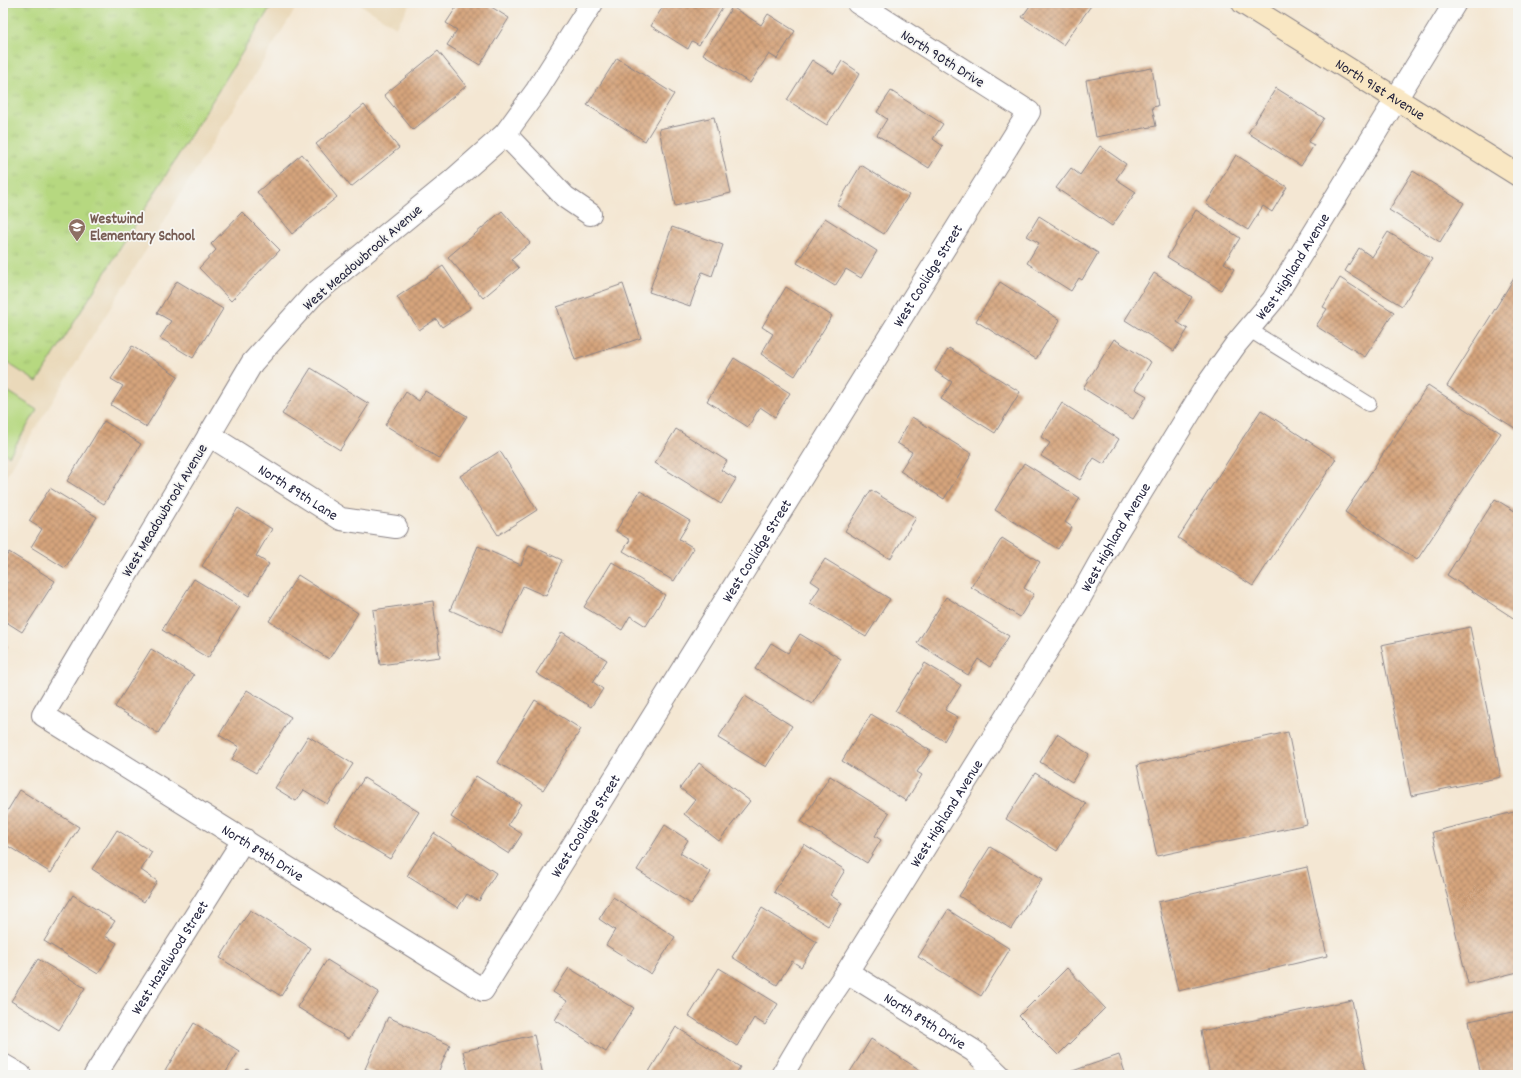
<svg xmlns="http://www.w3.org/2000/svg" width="1521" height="1078" viewBox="0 0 1521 1078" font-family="Dekko,sans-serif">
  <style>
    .built { fill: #ead9ba }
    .park { fill: url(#park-tufts); stroke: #6c7d5e }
    .pitch { fill: #b6d880; stroke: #6c7d5e }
    .building { fill: url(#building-cross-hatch) }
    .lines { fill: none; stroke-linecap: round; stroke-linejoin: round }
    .service-casing { stroke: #8b8487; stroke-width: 16 }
    .minor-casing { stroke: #8b8487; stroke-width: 24 }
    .secondary-casing { stroke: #8b8487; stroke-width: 24 }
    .service { stroke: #fff; stroke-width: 14 }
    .minor { stroke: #fff; stroke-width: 22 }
    .secondary { stroke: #f9e7c3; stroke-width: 22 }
    .labels { text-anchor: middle; stroke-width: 3.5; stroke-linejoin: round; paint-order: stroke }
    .street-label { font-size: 15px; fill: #22223b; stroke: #f6f6f2 }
    .education-label { font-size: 15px; font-weight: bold; fill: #785e54; stroke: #f6f6f2; text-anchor: start }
  </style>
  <defs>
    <pattern id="park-tufts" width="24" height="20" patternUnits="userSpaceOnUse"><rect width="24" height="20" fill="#b6d880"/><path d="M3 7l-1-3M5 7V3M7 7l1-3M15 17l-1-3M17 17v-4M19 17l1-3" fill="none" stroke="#9cb970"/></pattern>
    <pattern id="building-cross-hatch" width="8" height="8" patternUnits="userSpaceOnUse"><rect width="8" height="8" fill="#d5a47c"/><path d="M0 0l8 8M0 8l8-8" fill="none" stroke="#ac8567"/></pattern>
  </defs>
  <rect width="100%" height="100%" fill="#f6f6f2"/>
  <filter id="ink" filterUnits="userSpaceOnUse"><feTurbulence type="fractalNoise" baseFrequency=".025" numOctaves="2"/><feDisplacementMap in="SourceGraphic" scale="8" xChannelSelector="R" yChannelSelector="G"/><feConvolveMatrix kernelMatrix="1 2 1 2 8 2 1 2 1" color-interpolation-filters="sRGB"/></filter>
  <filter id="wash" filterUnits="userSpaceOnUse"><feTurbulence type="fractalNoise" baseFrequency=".012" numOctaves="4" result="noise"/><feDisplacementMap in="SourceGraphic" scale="16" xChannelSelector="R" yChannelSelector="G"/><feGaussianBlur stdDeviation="0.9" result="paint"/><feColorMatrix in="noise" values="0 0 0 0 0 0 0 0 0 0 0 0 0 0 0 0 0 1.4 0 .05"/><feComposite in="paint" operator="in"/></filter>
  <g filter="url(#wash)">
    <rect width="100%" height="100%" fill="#f4e7d3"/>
    <!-- built -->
    <g class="built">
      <polygon points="3,3 299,3 3,481"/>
      <polygon points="358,3 411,3 396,27"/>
    </g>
    <!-- park -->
    <polygon class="park" points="3,3 273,3 37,382 3,360"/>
    <!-- pitch -->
    <polygon class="pitch" points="3,388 37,410 9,456 3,452"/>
    <g id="blocks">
      <!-- building -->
      <g class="building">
        <polygon points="459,3 485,3 509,18 480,65 447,45 457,30 446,23"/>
        <polygon points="665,3 725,3 699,45 692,41 688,49 651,26"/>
        <polygon points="1032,3 1093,3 1063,45 1022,17"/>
        <polygon points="732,7 761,25 768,14 795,31 777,59 769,54 750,83 703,54"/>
        <polygon points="438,51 466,86 413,130 384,95"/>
        <polygon points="617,58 674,94 645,141 587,105"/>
        <polygon points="812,60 834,74 842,61 860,73 827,125 787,100"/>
        <polygon points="1152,68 1158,106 1152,107 1156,126 1096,137 1086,80"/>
        <polygon points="1276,88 1324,118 1308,142 1314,145 1301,166 1248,133"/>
        <polygon points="891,91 943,124 933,139 943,146 929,168 877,135 887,119 877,112"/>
        <polygon points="364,105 399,148 351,187 316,144"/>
        <polygon points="714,117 731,193 675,206 659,129"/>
        <polygon points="1100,146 1126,164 1116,179 1136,192 1112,226 1056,188 1071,168 1080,175"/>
        <polygon points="302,154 337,197 292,234 257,192"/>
        <polygon points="1236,155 1287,187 1272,212 1263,206 1248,230 1206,204"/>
        <polygon points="861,165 909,195 884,234 837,205"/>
        <polygon points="1413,171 1464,203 1440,242 1389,210"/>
        <polygon points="1196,210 1240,238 1224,263 1234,269 1221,290 1167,257"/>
        <polygon points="502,211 530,243 511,259 519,268 483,298 448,257"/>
        <polygon points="242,212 280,250 231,301 199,268 216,250 211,244"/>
        <polygon points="1039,216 1098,253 1082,280 1079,278 1071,291 1027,263 1039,243 1027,236"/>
        <polygon points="825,218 877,251 861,278 846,269 835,286 797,263"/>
        <polygon points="672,227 723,245 712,276 702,272 690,306 649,292"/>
        <polygon points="1388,232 1432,259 1402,306 1345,271 1359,248 1372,257"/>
        <polygon points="443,266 471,308 442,327 436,319 419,330 397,297"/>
        <polygon points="1518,272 1518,430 1447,386"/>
        <polygon points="1154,273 1192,297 1177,322 1188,329 1174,351 1125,320"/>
        <polygon points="1340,278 1394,312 1365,357 1316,326 1327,309 1323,307"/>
        <polygon points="177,281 223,309 193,358 160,338 171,321 157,313"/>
        <polygon points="1000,282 1060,320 1036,359 976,321"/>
        <polygon points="623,284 641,338 575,360 557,307"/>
        <polygon points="786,287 832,316 795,376 761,354 773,334 762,327"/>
        <polygon points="1114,339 1151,362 1135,389 1147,396 1133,419 1083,388"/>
        <polygon points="132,346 178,376 146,427 111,405 123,386 111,379"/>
        <polygon points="949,348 1020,392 995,433 941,399 952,382 935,371"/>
        <polygon points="734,358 790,393 775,417 760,407 748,427 707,401"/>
        <polygon points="311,368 369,404 340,450 282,414"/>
        <polygon points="1428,385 1501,433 1417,560 1345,512"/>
        <polygon points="425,391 467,416 440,459 385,425 406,392 419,401"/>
        <polygon points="1062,403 1119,439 1104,464 1094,458 1080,480 1041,456 1050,443 1041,437"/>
        <polygon points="1261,410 1336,459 1253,586 1178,538"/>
        <polygon points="912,417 972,454 944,499 900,471 912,452 897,443"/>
        <polygon points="104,421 141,444 104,504 67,481"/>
        <polygon points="676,429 727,461 721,470 736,479 721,504 655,463"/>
        <polygon points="500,451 537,510 498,535 460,476"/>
        <polygon points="1024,463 1080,498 1065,522 1072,527 1058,549 995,510"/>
        <polygon points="50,488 97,517 65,568 31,547 42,529 29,521"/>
        <polygon points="871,490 916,518 890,559 845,531"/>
        <polygon points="640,491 690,521 679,539 694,548 674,581 623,551 630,540 616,531"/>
        <polygon points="1495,499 1518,513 1518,621 1447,575"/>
        <polygon points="238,508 272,529 256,556 269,564 249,596 202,566"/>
        <polygon points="1002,538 1040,562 1024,588 1034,594 1020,617 971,587"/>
        <polygon points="529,545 562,560 546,596 523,586 502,633 450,610 478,546 521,565"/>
        <polygon points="9,552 55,581 22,632 3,620 3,588 7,582 3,580 3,561"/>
        <polygon points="825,559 890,599 866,637 810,603 820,587 811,581"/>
        <polygon points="612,562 665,595 646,626 630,616 622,630 584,607"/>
        <polygon points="298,575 358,613 329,659 269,621"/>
        <polygon points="194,579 240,607 208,658 162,630"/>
        <polygon points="946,597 1009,636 990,667 978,659 968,675 917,643"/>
        <polygon points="433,601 440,657 380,665 373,610"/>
        <polygon points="1470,627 1501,777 1411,796 1381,645"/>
        <polygon points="562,632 607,660 593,682 603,689 591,707 536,673"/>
        <polygon points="800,634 841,659 812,704 755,669 771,643 788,653"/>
        <polygon points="3,643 8,646 3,654"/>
        <polygon points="151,649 194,675 158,733 115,707"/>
        <polygon points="925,663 961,685 945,710 958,717 944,741 895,711"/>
        <polygon points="247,690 291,717 256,773 232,759 239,747 219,735"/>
        <polygon points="745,696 792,726 766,767 718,738"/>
        <polygon points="535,700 581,729 543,790 497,762"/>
        <polygon points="871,714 931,751 917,772 922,775 906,801 842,761"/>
        <polygon points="1288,732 1307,824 1157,856 1137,765"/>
        <polygon points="1057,734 1089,754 1072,782 1040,762"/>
        <polygon points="308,736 353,764 327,804 304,790 296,801 275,788"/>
        <polygon points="699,763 750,801 719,841 684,814 695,800 680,788"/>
        <polygon points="1035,773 1086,804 1057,851 1006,819"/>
        <polygon points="476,776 521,804 508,825 522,834 509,854 451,817"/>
        <polygon points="830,776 889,813 875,836 881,840 867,863 801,822"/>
        <polygon points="364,778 419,812 390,859 334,825"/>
        <polygon points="20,790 79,827 51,873 3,843 3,818"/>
        <polygon points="1518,811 1518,972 1468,984 1432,832"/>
        <polygon points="665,825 688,840 680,853 711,872 691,904 637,870"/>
        <polygon points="117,830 152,852 141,870 157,881 144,902 92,869"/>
        <polygon points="434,833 496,873 479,901 467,894 458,908 407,876"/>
        <polygon points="804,844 845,870 830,895 842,903 828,926 774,892"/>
        <polygon points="990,847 1042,879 1011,929 959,896"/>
        <polygon points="1307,867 1327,956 1178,991 1158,902"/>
        <polygon points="73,895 115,921 105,936 117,943 98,974 44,941"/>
        <polygon points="613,897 675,937 651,974 606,945 615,930 599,919"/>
        <polygon points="762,908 817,942 801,967 792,961 777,985 732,957"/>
        <polygon points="250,910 311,948 281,996 220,958"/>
        <polygon points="948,910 1010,949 981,996 918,957"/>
        <polygon points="38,959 85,988 59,1030 11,1001"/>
        <polygon points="327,960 379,992 349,1039 297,1007"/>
        <polygon points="569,968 634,1008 606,1052 555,1020 567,1001 553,992"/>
        <polygon points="719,968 778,1004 765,1025 754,1018 737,1046 689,1016"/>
        <polygon points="1067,968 1105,1008 1058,1055 1019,1016"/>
        <polygon points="1352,1000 1367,1075 1210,1075 1201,1031"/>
        <polygon points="1518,1011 1518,1075 1481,1075 1469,1021"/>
        <polygon points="388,1017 450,1045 437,1075 419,1075 415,1073 414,1075 378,1075 365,1069"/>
        <polygon points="194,1023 239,1051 224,1075 171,1075 165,1071"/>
        <polygon points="676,1027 740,1067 735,1075 647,1075"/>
        <polygon points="534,1035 543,1075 469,1075 463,1051"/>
        <polygon points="871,1039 928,1075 848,1075"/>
        <polygon points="1119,1055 1126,1075 1061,1075"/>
        <polygon points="247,1069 257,1075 243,1075"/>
      </g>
    </g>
  </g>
  <g filter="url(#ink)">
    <use href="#blocks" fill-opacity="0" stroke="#8b8487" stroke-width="1"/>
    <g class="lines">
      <!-- service casing -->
      <g class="service-casing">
        <polyline id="service" points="1248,329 1369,404"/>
      </g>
      <!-- minor casing -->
      <g class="minor-casing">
        <g id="minor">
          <path id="s1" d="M592,3l-55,87 -32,44 -53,47 -138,113 -62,69 -209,352 440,275 546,-878 -171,-109"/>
          <polyline points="505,134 565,197 590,214"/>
          <path id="s2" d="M209,435l132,84 55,8"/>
          <path id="s3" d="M847,972l127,79 25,24"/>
          <polyline points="3,1065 20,1075"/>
          <path id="s4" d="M95,1075l149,-236"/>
          <path id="s5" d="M782,1075l35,-59 30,-44 230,-369 38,-68 90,-147 31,-44 37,-44 182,-297"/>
        </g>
      </g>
      <!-- secondary casing -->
      <g class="secondary-casing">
        <g id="secondary">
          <path id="s6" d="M1243,3l275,172"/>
        </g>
      </g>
      <!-- service -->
      <use href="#service" class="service"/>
      <!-- minor -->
      <use href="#minor" class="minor"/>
      <!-- secondary -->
      <use href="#secondary" class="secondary"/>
    </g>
  </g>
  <!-- icons -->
  <defs>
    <g id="school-pin" transform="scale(0.9)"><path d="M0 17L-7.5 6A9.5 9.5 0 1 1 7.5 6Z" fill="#8d6e63" stroke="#f6f6f2"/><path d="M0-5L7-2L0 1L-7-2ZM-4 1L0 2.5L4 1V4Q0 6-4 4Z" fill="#fff"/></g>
  </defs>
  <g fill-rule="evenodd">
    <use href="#school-pin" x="77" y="227"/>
  </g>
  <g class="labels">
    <!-- street labels -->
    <g class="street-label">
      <text transform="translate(943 58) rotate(32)" y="5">North 90th Drive</text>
      <text dy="5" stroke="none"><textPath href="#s6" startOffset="162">North 91st Avenue</textPath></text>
      <text transform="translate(362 257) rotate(-41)" y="5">West Meadowbrook Avenue</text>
      <text dy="5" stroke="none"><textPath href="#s5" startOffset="957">West Highland Avenue</textPath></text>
      <text dy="5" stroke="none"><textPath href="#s1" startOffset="2269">West Coolidge Street</textPath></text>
      <text dy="5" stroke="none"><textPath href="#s2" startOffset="106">North 89th Lane</textPath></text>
      <text transform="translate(164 510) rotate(-59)" y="5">West Meadowbrook Avenue</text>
      <text dy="5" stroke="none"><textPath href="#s5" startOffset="633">West Highland Avenue</textPath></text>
      <text dy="5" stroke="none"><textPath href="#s1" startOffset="1945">West Coolidge Street</textPath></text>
      <text dy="5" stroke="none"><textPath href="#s5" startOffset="309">West Highland Avenue</textPath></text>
      <text dy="5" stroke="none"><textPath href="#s1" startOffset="1621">West Coolidge Street</textPath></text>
      <text dy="5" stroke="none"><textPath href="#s1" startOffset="1168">North 89th Drive</textPath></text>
      <text dy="5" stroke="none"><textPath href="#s4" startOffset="139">West Hazelwood Street</textPath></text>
      <text dy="5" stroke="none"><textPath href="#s3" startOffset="92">North 89th Drive</textPath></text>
    </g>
    <!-- education labels -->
    <g class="education-label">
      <text x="90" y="223">Westwind<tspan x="90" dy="17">Elementary School</tspan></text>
    </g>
  </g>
  <!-- margin -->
  <rect width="1521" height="1078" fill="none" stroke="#f6f6f2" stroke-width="16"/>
</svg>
